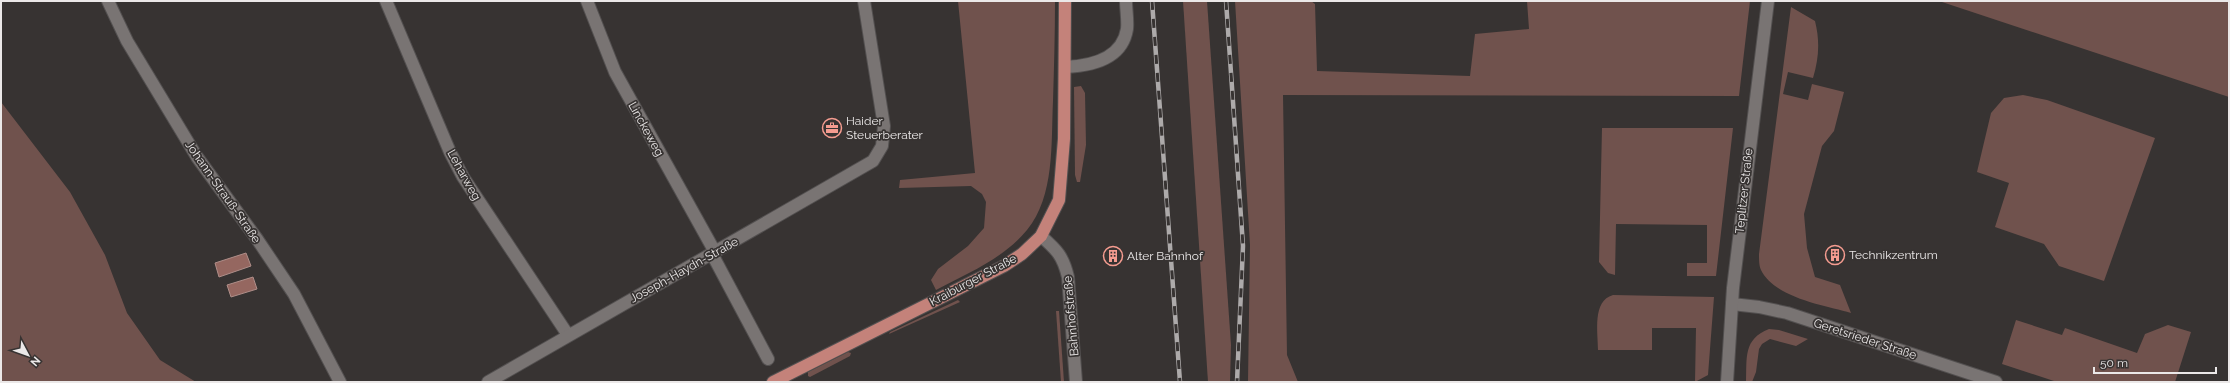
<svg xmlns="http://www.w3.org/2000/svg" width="2230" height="383" viewBox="0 0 2230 383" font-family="Raleway,sans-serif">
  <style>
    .green { fill: #70524d }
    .water { fill: #956760; stroke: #af8e89 }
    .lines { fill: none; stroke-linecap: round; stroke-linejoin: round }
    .minor-casing { stroke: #535050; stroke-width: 14 }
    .major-casing { stroke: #535050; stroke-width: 14 }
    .minor { stroke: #797473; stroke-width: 12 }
    .major { stroke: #c4827a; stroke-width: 12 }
    .rail-casing { stroke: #adaaaa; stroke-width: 4.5 }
    .rail { stroke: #373332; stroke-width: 3; stroke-dasharray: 9; stroke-linecap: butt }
    .labels { text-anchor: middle; stroke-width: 3.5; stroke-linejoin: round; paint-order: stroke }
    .poi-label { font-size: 12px; fill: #ebe8e8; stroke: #373332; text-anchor: start }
    .street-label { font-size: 12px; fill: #ebe8e8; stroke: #373332 }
  </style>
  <rect width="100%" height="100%" fill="#373332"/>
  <!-- green -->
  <g class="green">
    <path d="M958,1h97c0,33 -1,67 -2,100 -2,42 2,95 -26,129 -24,29 -59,43 -91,60l-5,-10 7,-11 30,-23 16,-18 2,-26 -4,-8 -11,-8 -72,2 1,-8 75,-7z"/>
    <polygon points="1183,1 1207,1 1231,345 1230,382 1208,382"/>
    <polygon points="1235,1 1311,1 1315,4 1317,71 1470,76 1475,34 1529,29 1527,1 1750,1 1739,96 1283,95 1287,355 1298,382 1248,382 1250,245"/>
    <polygon points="1939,1 2229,1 2229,97"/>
    <path d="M1791,7l24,14c5,20 4,37 -2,57l-25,-6 -5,22 25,6 4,-16 32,8 -10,39 -12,15 -18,68 3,34 8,29 25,8 11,28c-28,-8 -76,-15 -90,-43 -2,-4 -2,-11 -2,-16z"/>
    <polygon points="1081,86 1085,93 1086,145 1080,182 1077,182 1075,175 1074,87"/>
    <polygon points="2023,95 2047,100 2155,138 2104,281 2059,266 2044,244 1995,227 2009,183 1977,172 1991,113 2004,98"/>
    <polygon points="1,102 70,192 105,255 127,313 160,360 196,382 1,382"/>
    <polygon points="1602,128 1733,128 1716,276 1687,276 1687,263 1707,263 1707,225 1616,224 1615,275 1608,273 1599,262"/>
    <path d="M1613,295l101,2 -6,78 -13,7 1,-54h-44v22h-54c0,-18 -6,-49 15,-55z"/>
    <polygon points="958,300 960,302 889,334 890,332"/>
    <polygon points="1056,311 1059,311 1064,382 1061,382"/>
    <polygon points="2016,320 2062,335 2065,328 2137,353 2145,334 2168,325 2191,332 2175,382 2057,382 2002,364"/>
    <path d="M1769,329l10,1 29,9 -12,7 -26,-7 -8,5 -3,5 -3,23 -4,10h-6c1,-24 -3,-43 23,-53z"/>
    <polygon points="848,352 851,353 850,356 810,377 808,376 808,372"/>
  </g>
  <!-- water -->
  <g class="water">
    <polygon points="246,253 251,266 219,277 215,263"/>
    <polygon points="253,277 257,289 231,297 227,285"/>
  </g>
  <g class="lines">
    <!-- minor casing -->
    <g class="minor-casing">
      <g id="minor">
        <polyline points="108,1 127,41 197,157 257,239 294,294 340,382"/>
        <polyline points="386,1 450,152 463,177 568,335"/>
        <polyline points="587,1 615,72 715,252"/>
        <path d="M1065,67c25,-1 57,-7 62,-38 1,-9 -1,-19 -1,-28"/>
        <path d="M1041,236c16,14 22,20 27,41l8,105"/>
        <polyline points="712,254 768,359"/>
        <polyline points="1732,304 1759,307 1787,313 1996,382"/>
        <polyline points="488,382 873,161 882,146 884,126 864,1"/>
        <polyline points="1727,382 1733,288 1768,1"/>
      </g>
    </g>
    <!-- major casing -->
    <g class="major-casing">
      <polyline id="major" points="773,382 1004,266 1022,254 1041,236 1059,200 1064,139 1065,1"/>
    </g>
    <!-- minor -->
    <use href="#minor" class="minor"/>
    <!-- major -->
    <use href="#major" class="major"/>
    <!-- rail casing -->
    <g class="rail-casing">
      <g id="rail">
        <polyline points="1152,1 1180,382"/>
        <polyline points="1226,1 1243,246 1237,382"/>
      </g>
    </g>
    <!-- rail -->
    <use href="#rail" class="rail"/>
  </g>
  <!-- icons -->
  <defs>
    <g id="office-ring" transform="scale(1)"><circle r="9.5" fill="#373332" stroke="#f59c90" stroke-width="1.5"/><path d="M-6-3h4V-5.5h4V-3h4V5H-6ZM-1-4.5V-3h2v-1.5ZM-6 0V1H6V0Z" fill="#f59c90"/></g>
    <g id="building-ring" transform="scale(1)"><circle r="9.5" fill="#373332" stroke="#f59c90" stroke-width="1.5"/><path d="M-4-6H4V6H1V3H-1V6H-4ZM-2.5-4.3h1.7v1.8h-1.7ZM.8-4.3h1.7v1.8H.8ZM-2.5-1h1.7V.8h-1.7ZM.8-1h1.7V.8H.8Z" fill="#f59c90"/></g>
  </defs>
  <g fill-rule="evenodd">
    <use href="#office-ring" x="832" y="128"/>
    <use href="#building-ring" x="1835" y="255"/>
    <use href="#building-ring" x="1113" y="256"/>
  </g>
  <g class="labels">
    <!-- poi labels -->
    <g class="poi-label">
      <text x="846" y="125">Haider<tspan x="846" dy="14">Steuerberater</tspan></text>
      <text x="1849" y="259">Technikzentrum</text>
      <text x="1127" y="260">Alter Bahnhof</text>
    </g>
    <!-- street labels -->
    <g class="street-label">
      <text transform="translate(646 129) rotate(61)" y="4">Linckeweg</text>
      <text transform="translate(464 175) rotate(61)" y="4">Leharweg</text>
      <text transform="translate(1744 191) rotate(-84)" y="4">Teplitzer Straße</text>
      <text transform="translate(223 192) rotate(55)" y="4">Johann-Strauß-Straße</text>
      <text transform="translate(684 270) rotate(-29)" y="4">Joseph-Haydn-Straße</text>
      <text transform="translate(973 280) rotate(-28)" y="4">Kraiburger Straße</text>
      <text transform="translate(1071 316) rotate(-95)" y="4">Bahnhofstraße</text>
      <text transform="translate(1865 339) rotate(18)" y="4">Geretsrieder Straße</text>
    </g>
  </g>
  <!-- border -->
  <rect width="2230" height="383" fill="none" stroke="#ebe8e8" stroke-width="4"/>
  <!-- north arrow -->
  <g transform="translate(28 355) rotate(131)" stroke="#373332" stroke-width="3" paint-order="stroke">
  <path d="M0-3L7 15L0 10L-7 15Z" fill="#ebe8e8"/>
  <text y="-6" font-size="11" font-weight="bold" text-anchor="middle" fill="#ebe8e8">N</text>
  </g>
  <!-- scale -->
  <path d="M2094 367v6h122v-6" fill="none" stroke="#ebe8e8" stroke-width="2"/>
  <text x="2100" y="367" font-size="12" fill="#ebe8e8" stroke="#373332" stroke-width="3" paint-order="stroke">50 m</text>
</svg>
